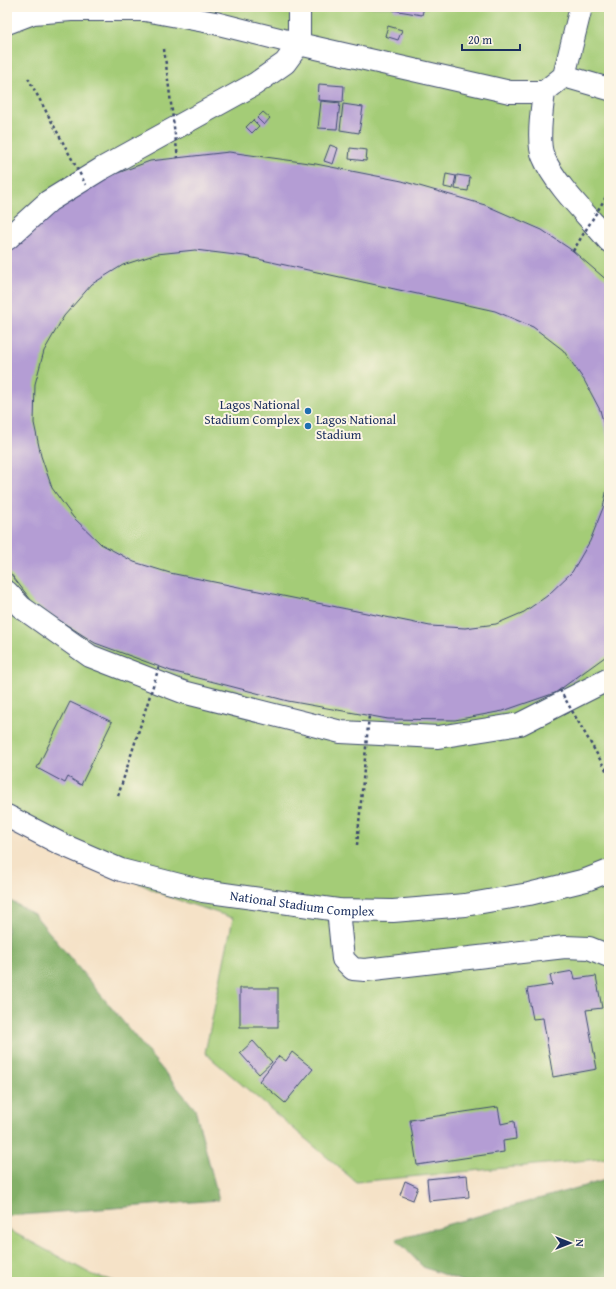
<svg xmlns="http://www.w3.org/2000/svg" width="616" height="1289" viewBox="0 0 616 1289" font-family="'Gentium Book Plus',serif">
  <style>
    .green { fill: #a4cc77; stroke: #607e6a }
    .forest { fill: #83b068; stroke: #4f7063 }
    .building { fill: #b49dd4 }
    .lines { fill: none; stroke-linecap: round; stroke-linejoin: round }
    .minor-casing { stroke: #3c4a6e; stroke-width: 24 }
    .minor { stroke: #fff; stroke-width: 22 }
    .path-bridge { stroke: #3c4a6e; stroke-width: 2.5; stroke-dasharray: 3 3; stroke-linecap: butt }
    .poi-dot { fill: #1f6fb2; stroke: #fcf5e5; stroke-width: 1.5 }
    .labels { text-anchor: middle; stroke-width: 4; stroke-linejoin: round; paint-order: stroke }
    .poi-label { font-size: 13px; fill: #1b2f5e; stroke: #fcf5e5; text-anchor: end }
    .street-label { font-size: 13px; fill: #1b2f5e; stroke: #fcf5e5 }
  </style>
  <rect width="100%" height="100%" fill="#fcf5e5"/>
  <filter id="ink" filterUnits="userSpaceOnUse"><feTurbulence type="fractalNoise" baseFrequency=".025" numOctaves="2"/><feDisplacementMap in="SourceGraphic" scale="8" xChannelSelector="R" yChannelSelector="G"/><feConvolveMatrix kernelMatrix="1 2 1 2 8 2 1 2 1" color-interpolation-filters="sRGB"/></filter>
  <filter id="wash" filterUnits="userSpaceOnUse"><feTurbulence type="fractalNoise" baseFrequency=".012" numOctaves="4" result="noise"/><feDisplacementMap in="SourceGraphic" scale="16" xChannelSelector="R" yChannelSelector="G"/><feGaussianBlur stdDeviation="0.9" result="paint"/><feColorMatrix in="noise" values="0 0 0 0 0 0 0 0 0 0 0 0 0 0 0 0 0 1.4 0 .05"/><feComposite in="paint" operator="in"/></filter>
  <g filter="url(#wash)">
    <rect width="100%" height="100%" fill="#f5e2c7"/>
    <!-- green -->
    <g class="green">
      <polygon points="7,7 609,7 609,1158 356,1182 205,1053 233,918 166,896 69,850 7,815"/>
      <polygon points="7,1229 93,1275 117,1282 7,1282"/>
    </g>
    <!-- forest -->
    <g class="forest">
      <polygon points="7,899 34,914 195,1109 219,1200 7,1216"/>
      <polygon points="609,1176 609,1282 464,1282 423,1267 396,1239 602,1181"/>
    </g>
    <g id="blocks">
      <!-- building -->
      <g class="building">
        <polygon points="394,7 424,7 422,15 393,10"/>
        <polygon points="388,26 402,30 398,40 385,36"/>
        <polygon points="319,84 344,86 343,102 318,100"/>
        <polygon points="321,101 340,103 337,129 318,128"/>
        <polygon points="343,104 363,107 359,133 340,130"/>
        <polygon points="263,112 270,118 264,125 257,118"/>
        <polygon points="253,120 259,126 252,133 246,127"/>
        <polygon points="330,145 338,148 333,164 324,161"/>
        <polygon points="350,148 367,150 366,161 349,159"/>
        <polygon points="229,152 316,164 402,181 485,205 542,230 573,251 609,282 609,444 600,410 584,380 563,350 533,327 495,311 244,256 195,250 157,254 123,265 92,284 64,316 44,351 35,384 34,423 41,456 52,488 73,517 101,544 134,562 170,573 430,626 465,628 496,624 524,612 547,596 572,572 590,541 603,508 609,478 609,654 555,693 503,711 455,720 388,719 288,701 171,671 95,643 34,604 7,569 7,254 25,230 80,187 150,161"/>
        <polygon points="446,174 456,176 453,189 444,187"/>
        <polygon points="457,175 470,177 468,191 455,189"/>
        <polygon points="70,702 112,722 81,785 68,777 65,783 37,768"/>
        <polygon points="573,971 575,979 596,976 602,1008 586,1010 597,1069 553,1077 543,1018 533,1019 527,989 552,985 550,975"/>
        <rect x="240" y="988" width="38" height="39"/>
        <polygon points="253,1041 272,1062 259,1074 240,1053"/>
        <polygon points="292,1052 313,1069 285,1103 259,1081 279,1056 286,1061"/>
        <polygon points="498,1107 501,1124 514,1121 516,1139 503,1141 504,1152 417,1165 410,1120"/>
        <polygon points="467,1175 469,1197 429,1201 427,1179"/>
        <polygon points="405,1181 418,1187 413,1200 400,1195"/>
      </g>
    </g>
  </g>
  <g filter="url(#ink)">
    <use href="#blocks" fill-opacity="0" stroke="#3c4a6e" stroke-width="1"/>
    <g class="lines">
      <!-- minor casing -->
      <g class="minor-casing">
        <g id="minor">
          <polyline points="299,7 299,44 510,92 544,92 564,76 581,7"/>
          <polyline points="7,23 33,13 71,10 145,10 215,23 299,44 285,63 255,84 101,169 49,201 7,239"/>
          <polyline points="564,76 609,89"/>
          <path d="M544,92c-2,16 -7,50 -1,64 12,29 46,61 66,85"/>
          <polyline points="7,592 21,607 90,656 183,692 341,732 438,737 520,724 609,679"/>
          <path id="s1" d="M7,816l54,28 60,26 82,21 135,19 55,1 72,-6 64,-11 57,-14 23,-9"/>
          <polyline points="338,910 343,959 353,969 365,970 565,947 589,948 609,956"/>
        </g>
      </g>
      <!-- minor -->
      <use href="#minor" class="minor"/>
      <!-- path-bridge -->
      <g class="path-bridge">
        <polyline points="164,49 178,158"/>
        <polyline points="28,78 86,185"/>
        <polyline points="573,251 609,192"/>
        <polyline points="560,690 609,775"/>
        <polyline points="118,796 159,667"/>
        <polyline points="357,845 369,715"/>
      </g>
    </g>
  </g>
  <!-- markers -->
  <g class="poi-dot">
    <circle cx="308" cy="411" r="4"/>
    <circle cx="308" cy="426" r="4"/>
  </g>
  <g class="labels">
    <!-- poi labels -->
    <g class="poi-label">
      <text x="300" y="409">Lagos National<tspan x="300" dy="15">Stadium Complex</tspan></text>
      <text x="316" y="424" text-anchor="start">Lagos National<tspan x="316" dy="15">Stadium</tspan></text>
    </g>
    <!-- street labels -->
    <g class="street-label">
      <text dy="5" stroke="none"><textPath href="#s1" startOffset="311">National Stadium Complex</textPath></text>
    </g>
  </g>
  <!-- margin -->
  <rect width="616" height="1289" fill="none" stroke="#fcf5e5" stroke-width="24"/>
  <!-- north arrow -->
  <g transform="translate(570 1243) rotate(90)" stroke="#fcf5e5" stroke-width="3" paint-order="stroke">
  <path d="M0-3L7 15L0 10L-7 15Z" fill="#1b2f5e"/>
  <text y="-6" font-size="11" font-weight="bold" text-anchor="middle" fill="#1b2f5e">N</text>
  </g>
  <!-- scale -->
  <path d="M462 44v6h58v-6" fill="none" stroke="#1b2f5e" stroke-width="2"/>
  <text x="468" y="44" font-size="12" fill="#1b2f5e" stroke="#fcf5e5" stroke-width="3" paint-order="stroke">20 m</text>
</svg>
